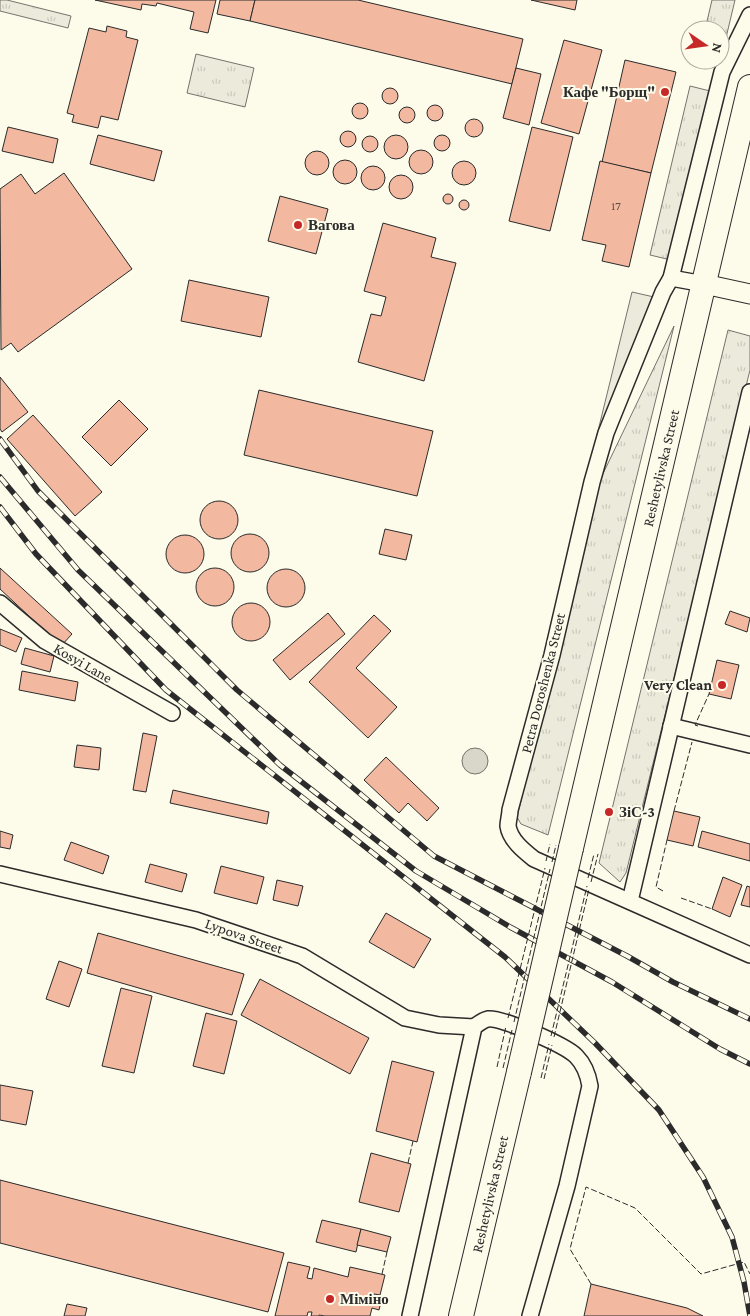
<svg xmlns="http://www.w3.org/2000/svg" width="750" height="1316" viewBox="0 0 750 1316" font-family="'Crimson Pro',serif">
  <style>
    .grass { fill: url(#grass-tufts); stroke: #74746e }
    .parking { fill: #eceadb; stroke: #74746e }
    .water { fill: #d8d7c9; stroke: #74746e }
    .building { fill: #f2b8a0; stroke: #2b2b2b }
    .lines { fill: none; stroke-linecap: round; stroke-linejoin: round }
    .minor-casing { stroke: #2b2b2b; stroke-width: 18 }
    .tertiary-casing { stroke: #2b2b2b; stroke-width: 21 }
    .primary-casing { stroke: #2b2b2b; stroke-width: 26 }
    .minor { stroke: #fdfbea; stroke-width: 15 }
    .tertiary { stroke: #fdfbea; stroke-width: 19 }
    .primary { stroke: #fdfbea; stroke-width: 24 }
    .rail-casing { stroke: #2b2b2b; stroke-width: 5.5 }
    .rail { stroke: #fdfbea; stroke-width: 4; stroke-dasharray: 11; stroke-linecap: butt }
    .primary-bridge-casing { stroke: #2b2b2b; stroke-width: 26; stroke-linecap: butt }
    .primary-bridge { stroke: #fdfbea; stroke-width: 24 }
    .fence { stroke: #2b2b2b; stroke-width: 1; stroke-dasharray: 6 2.5; stroke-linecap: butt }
    .poi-dot { fill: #c62828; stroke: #fdfbea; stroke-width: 2 }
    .labels { text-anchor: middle; stroke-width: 4; stroke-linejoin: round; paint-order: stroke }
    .number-label { font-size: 12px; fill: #5d4e48 }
    .poi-label { font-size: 15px; font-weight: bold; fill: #2b2b2b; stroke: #fdfbea; text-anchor: start }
    .street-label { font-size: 15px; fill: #2b2b2b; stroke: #fdfbea }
  </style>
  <defs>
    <pattern id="grass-tufts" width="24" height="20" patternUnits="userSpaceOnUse" patternTransform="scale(1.25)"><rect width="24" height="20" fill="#ecebdb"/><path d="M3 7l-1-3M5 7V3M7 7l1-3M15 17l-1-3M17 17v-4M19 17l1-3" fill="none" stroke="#cbcabc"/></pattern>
  </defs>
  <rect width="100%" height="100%" fill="#fdfbea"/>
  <!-- grass -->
  <g class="grass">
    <polygon points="0,0 7,0 71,16 68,28 0,11"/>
    <polygon points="712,0 735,0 725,42 720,41 720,30 705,30"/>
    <polygon points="196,54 254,68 245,107 187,93"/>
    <polygon points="690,86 710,91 671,260 650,255"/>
    <polygon points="674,326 548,835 521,824 517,817 599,482"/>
    <polygon points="728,330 750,336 750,370 626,873 620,882 599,863"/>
  </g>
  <!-- parking -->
  <polygon class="parking" points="632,292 654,297 613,414 597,435"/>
  <!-- water -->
  <circle class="water" cx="475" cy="761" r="13"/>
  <!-- building -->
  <g class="building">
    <polygon points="95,0 216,0 208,33 190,29 194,12 157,3 156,6 142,4 141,10"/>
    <polygon points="220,0 255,0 250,21 217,14"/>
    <polygon points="255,0 358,0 523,39 512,84 250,21"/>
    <polygon points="531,0 577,0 575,10"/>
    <polygon points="107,26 127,31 126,37 138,40 118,120 101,116 98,128 72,122 74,115 67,113 89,28 106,32"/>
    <polygon points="564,40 602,50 579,134 541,123"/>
    <polygon points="625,60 676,72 651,173 602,162"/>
    <polygon points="516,68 541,74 529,125 503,118"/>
    <circle cx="390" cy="96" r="8"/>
    <circle cx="360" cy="111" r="8"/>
    <circle cx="435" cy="113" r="8"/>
    <circle cx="407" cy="115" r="8"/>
    <circle cx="474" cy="128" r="9"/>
    <polygon points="8,127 58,139 53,163 2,151"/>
    <polygon points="532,127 573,137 550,231 509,221"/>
    <circle cx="348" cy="139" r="8"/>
    <polygon points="98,135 162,151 154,181 90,164"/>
    <circle cx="442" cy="143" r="8"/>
    <circle cx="396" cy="147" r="12"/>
    <circle cx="370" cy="144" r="8"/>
    <circle cx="421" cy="162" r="12"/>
    <circle cx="317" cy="163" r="12"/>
    <circle cx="345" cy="172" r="12"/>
    <polygon points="600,161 651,173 629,267 602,261 606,245 582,240"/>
    <circle cx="464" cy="173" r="12"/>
    <circle cx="373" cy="178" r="12"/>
    <polygon points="64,173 132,269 18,352 11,343 1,350 0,189 21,174 35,194"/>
    <circle cx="401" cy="187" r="12"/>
    <circle cx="448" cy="199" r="5"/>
    <polygon points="280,196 328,209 316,254 268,241"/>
    <circle cx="464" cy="205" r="5"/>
    <polygon points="383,223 436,238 431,257 456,263 424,381 358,362 371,314 381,316 386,297 364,291"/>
    <polygon points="189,280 269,297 261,337 181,321"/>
    <polygon points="0,377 28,412 2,432 0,429"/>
    <polygon points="259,390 433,431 417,496 244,455"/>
    <polygon points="119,400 148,429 111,466 82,437"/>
    <polygon points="33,415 102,492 75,516 7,439"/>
    <circle cx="219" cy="520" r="19"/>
    <polygon points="385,529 412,535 406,560 379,554"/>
    <circle cx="250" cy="553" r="19"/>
    <circle cx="185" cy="554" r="19"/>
    <polygon points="0,568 72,634 61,646 0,589"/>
    <circle cx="215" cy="587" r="19"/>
    <circle cx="286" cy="588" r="19"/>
    <circle cx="251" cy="622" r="19"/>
    <polygon points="730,611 750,618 747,632 725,624"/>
    <polygon points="328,613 345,634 290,680 273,660"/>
    <polygon points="374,615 391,631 356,668 397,707 368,738 309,682"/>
    <polygon points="0,629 22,638 16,652 0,645"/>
    <polygon points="25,648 54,656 50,672 21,664"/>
    <polygon points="717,660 739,665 731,699 709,694"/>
    <polygon points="22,671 78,682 75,701 19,690"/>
    <polygon points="143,733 157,736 146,792 133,790"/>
    <polygon points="77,745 101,748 99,770 74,767"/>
    <polygon points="386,757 439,808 427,821 408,803 399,813 364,780"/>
    <polygon points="173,790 269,812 267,824 170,803"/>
    <polygon points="674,811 700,817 693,846 667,840"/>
    <polygon points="0,831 13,835 10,849 0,847"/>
    <polygon points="702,831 750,844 750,861 698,847"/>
    <polygon points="71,842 109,856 103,874 64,860"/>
    <polygon points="150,864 187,874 182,892 145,882"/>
    <polygon points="221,866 264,877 257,904 214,893"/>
    <polygon points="723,877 742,885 730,917 712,909"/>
    <polygon points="277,880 303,886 298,906 273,900"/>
    <polygon points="747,886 750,887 750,907 741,905"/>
    <polygon points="386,913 431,939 414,968 369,942"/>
    <polygon points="98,933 244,974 232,1015 87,973"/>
    <polygon points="59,961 82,969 69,1007 46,999"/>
    <polygon points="260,979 369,1038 350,1074 241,1015"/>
    <polygon points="121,988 152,996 134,1073 102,1066"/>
    <polygon points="206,1013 237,1021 224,1074 193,1066"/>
    <polygon points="392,1061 434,1072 417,1142 376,1131"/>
    <polygon points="0,1085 33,1091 26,1125 0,1120"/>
    <polygon points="371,1153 411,1164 399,1212 359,1202"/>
    <polygon points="0,1180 284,1253 268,1312 0,1243"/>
    <polygon points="322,1220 361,1229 356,1252 316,1242"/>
    <polygon points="361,1229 391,1237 387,1252 357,1245"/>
    <polygon points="288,1262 310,1267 307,1278 312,1279 314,1268 348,1277 350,1267 385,1275 380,1295 374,1294 373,1300 381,1302 379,1310 372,1308 370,1316 325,1316 319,1315 319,1316 311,1316 312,1312 308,1312 307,1316 275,1316"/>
    <polygon points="591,1284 687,1308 703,1316 584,1316"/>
    <polygon points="67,1304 87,1308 85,1316 64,1316"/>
  </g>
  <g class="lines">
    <!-- minor casing -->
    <g class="minor-casing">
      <g id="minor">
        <path d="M750,15l-28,57 -51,206 -8,14 -57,141 -14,49 -40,173 -42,155c0,5 -2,11 -2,16 2,14 16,25 26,33l216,96"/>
        <polyline points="671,278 704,284"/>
        <polyline points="0,603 45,641 172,713"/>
        <polyline points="671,726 750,745"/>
        <polyline points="0,874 196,920 302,956 405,1018 439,1025 474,1027"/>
        <polyline points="630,901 750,392"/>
        <path d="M410,1316l64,-289c4,-3 9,-7 14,-8 13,-2 77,26 88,37 8,8 12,18 14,30l-23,100 -37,130"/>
      </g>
    </g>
    <!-- tertiary casing -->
    <g class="tertiary-casing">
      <polyline id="tertiary" points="704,284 750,294"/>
    </g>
    <!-- primary casing -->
    <g class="primary-casing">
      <g id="primary">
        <polyline points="571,848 750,87"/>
        <polyline points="461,1316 519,1072"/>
      </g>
    </g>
    <!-- minor -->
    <use href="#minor" class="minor"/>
    <!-- tertiary -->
    <use href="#tertiary" class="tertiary"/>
    <!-- primary -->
    <use href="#primary" class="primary"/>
    <!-- rail casing -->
    <g class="rail-casing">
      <g id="rail">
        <polyline points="0,439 38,491 237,690 434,856 627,956 673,982 750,1019"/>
        <polyline points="0,477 78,570 280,765 416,871 510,927 612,982 720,1049 750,1064"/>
        <polyline points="0,507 36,554 166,690 505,957 595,1043 659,1110 703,1177 732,1237 744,1282 750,1316"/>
      </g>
    </g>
    <!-- rail -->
    <use href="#rail" class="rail"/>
    <!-- primary-bridge casing -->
    <g class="primary-bridge-casing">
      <polyline id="primary-bridge" points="519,1072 571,848"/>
    </g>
    <!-- primary-bridge -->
    <use href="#primary-bridge" class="primary-bridge"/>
    <!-- fence -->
    <g class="fence">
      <polyline points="698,726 695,725 709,694"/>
      <polyline points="674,811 692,742"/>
      <polyline points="546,861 550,844"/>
      <polyline points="552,862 556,845"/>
      <polyline points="588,878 594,854"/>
      <polyline points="591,882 598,854"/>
      <polyline points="663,891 656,887 667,840"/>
      <polyline points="681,898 712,909"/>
      <polyline points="508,1018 545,868"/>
      <polyline points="514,1022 550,869"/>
      <polyline points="551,1036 587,886"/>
      <polyline points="554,1037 589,889"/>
      <polyline points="497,1067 506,1026"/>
      <polyline points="503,1068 512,1030"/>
      <polyline points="541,1078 549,1044"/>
      <polyline points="544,1079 552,1045"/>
      <polyline points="408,1163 413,1141"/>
      <polyline points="382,1274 387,1252"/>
      <polyline points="591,1284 570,1249 586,1187 635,1208 701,1274 744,1262 750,1274"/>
    </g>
  </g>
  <!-- markers -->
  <g class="poi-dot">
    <circle cx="665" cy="92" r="5"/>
    <circle cx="298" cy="225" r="5"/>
    <circle cx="722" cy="685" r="5"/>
    <circle cx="609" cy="812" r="5"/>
    <circle cx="330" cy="1299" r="5"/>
  </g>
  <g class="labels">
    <!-- number labels -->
    <g class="number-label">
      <text x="616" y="210">17</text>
    </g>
    <!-- poi labels -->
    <g class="poi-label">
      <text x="655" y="97" text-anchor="end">Кафе "Борщ"</text>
      <text x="308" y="230">Вагова</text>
      <text x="712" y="690" text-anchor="end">Very Clean</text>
      <text x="619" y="817">ЗіС-3</text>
      <text x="340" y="1304">Міміно</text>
    </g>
    <!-- street labels -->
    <g class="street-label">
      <text transform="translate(661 468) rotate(-77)" y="5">Reshetylivska Street</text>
      <text transform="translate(83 663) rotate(30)" y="5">Kosyi Lane</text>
      <text transform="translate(543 683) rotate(-76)" y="5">Petra Doroshenka Street</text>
      <text transform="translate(244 936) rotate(19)" y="5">Lypova Street</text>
      <text transform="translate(490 1194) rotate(-77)" y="5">Reshetylivska Street</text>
    </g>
  </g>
  <!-- north arrow -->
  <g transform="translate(705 45) rotate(103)"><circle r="24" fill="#fdfbea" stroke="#a9a89e"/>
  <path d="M0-4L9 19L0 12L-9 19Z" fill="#c62828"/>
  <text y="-8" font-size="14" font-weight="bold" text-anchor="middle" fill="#2b2b2b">N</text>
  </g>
</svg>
